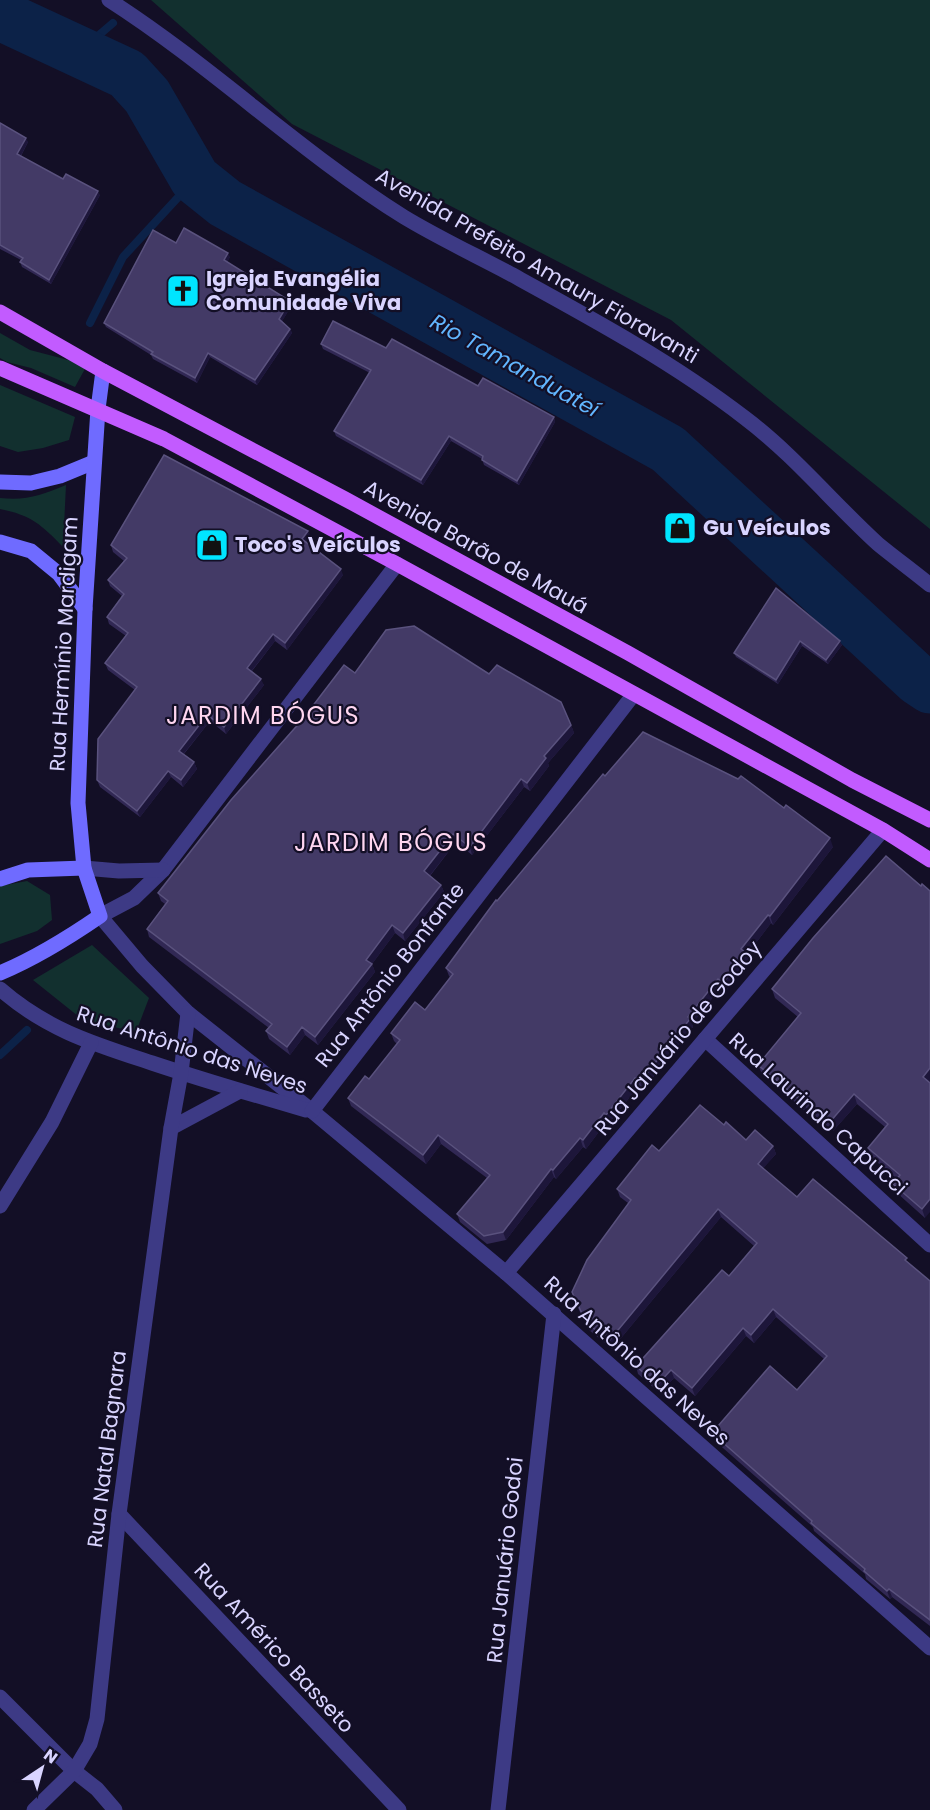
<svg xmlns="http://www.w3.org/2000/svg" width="930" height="1810" viewBox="0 0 930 1810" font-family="Poppins,sans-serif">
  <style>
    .green { fill: #12302f }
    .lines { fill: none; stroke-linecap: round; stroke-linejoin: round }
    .stream { stroke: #0c2248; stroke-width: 8 }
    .river { stroke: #0c2248; stroke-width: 51 }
    .minor { stroke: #3d3a85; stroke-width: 15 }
    .tertiary { stroke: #3d3a85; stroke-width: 15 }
    .secondary { stroke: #6f6bff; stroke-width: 15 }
    .primary { stroke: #c25bff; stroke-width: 15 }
    .wall { fill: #312854 }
    .shaded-wall { fill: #1d163a }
    .building { fill: #433a66; stroke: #5a527e; stroke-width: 1.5 }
    .labels { text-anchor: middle; stroke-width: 4.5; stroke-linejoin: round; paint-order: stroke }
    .street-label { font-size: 21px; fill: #d9d4ff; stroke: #130f26 }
    .poi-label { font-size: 21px; font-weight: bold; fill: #d9d4ff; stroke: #130f26; text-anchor: start }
    .water-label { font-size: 22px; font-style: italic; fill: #62b6ff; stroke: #130f26 }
    .quarter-label { font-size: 24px; letter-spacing: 1.5px; fill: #ffd6f0; stroke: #130f26 }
  </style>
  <rect width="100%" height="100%" fill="#130f26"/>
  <!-- green -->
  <g class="green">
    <polygon points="151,0 930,0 930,529 671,320 292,124"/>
    <polygon points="0,333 30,350 76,362 86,367 75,387 31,368 7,362 0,358"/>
    <polygon points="0,385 75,417 69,440 43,448 18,452 0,446"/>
    <path d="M66,485l-3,62c-21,-22 -32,-32 -63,-38v-11c27,3 41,-3 66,-13z"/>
    <polygon points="27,881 50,895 52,920 37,931 0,944 0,886"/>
    <polygon points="92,945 149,998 136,1032 83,1020 33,980"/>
  </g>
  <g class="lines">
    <!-- stream -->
    <g class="stream">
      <polyline points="79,52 113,23"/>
      <polyline points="90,323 123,257 195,179"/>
      <polyline points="0,1055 27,1030"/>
    </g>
    <!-- river -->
    <polyline class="river" points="0,15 127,74 147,96 195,179 225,203 668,449 918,680 930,688"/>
    <!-- minor -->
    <g class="minor">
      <polyline points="397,564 163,870 134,898 100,916 142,966 188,1013 312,1111 506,1273 930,1648"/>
      <polyline points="84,868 119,871 163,870"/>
      <path d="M0,989c47,41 94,55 152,74 51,17 102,32 154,47"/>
      <polyline points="705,1039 930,1245"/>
      <polyline points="312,1111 634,694"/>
      <polyline points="171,1128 240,1091"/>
      <polyline points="0,1206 52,1122 91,1043"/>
      <polyline points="506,1273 883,830"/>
      <polyline points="119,1514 399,1810"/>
      <polyline points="0,1697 74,1771 97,1789 115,1810"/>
      <polyline points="34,1810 74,1771 90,1744 97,1719 119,1514 171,1128 181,1073 188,1013"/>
      <polyline points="498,1810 554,1314"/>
    </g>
    <!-- tertiary -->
    <path class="tertiary" d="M109,0c103,66 191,152 295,217 33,20 69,37 103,55 82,45 164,89 238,146 49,37 88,85 133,126 17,14 35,27 52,41"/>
    <!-- secondary -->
    <g class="secondary">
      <polyline points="0,482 31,483 60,476 94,462"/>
      <polyline points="0,542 31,551 59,574 85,609"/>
      <polyline points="0,879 28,870 84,868"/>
      <path d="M0,973c36,-15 68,-35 100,-57l-16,-48 -6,-65 7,-194 13,-200 5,-38"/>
    </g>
    <!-- primary -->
    <g class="primary">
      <polyline points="0,312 103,371 345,499 628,653 852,780 930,820"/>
      <polyline points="0,368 164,439 397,564 883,830 930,860"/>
    </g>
  </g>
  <!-- wall -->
  <g class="wall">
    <polygon points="0,123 28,142 21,156 63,179 100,195 51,284 22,267 20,262 21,260 0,249"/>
    <polygon points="176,243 230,257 227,262 290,301 292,305 282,321 290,329 292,333 257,385 210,357 197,383 153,359 151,355 106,327 104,323"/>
    <polygon points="321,344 386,348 554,417 555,422 519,485 484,465 482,459 451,441 423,485 336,436 334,431 370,373 323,349"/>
    <polygon points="311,537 307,543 343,575 287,650 275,641 252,671 264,685 226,734 210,721 184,754 194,762 197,769 183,787 171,777 140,817 100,787 97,780 135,690 108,670 105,663 126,636 109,624 107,617 122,596 110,586 108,580 124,561 113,552 111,545"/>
    <polygon points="776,588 842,645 828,664 802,646 778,684 736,657 734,653"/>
    <polygon points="355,673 489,674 571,725 574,733 548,763 549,766 530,791 524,787 472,855 456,842 430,876 441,885 444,892 405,941 395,933 372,964 375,972 318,1045 305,1035 290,1055 269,1039 266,1031 269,1028 149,937 147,929 165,904 161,901 158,893"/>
    <polygon points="605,776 833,847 773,925 771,923 747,955 749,961 726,991 721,987 692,1024 693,1027 643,1090 638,1087 609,1123 607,1121 586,1149 583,1147 556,1179 554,1177 506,1240 487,1244 460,1222 457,1214 487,1178 441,1144 426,1164 351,1106 348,1098 369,1079 397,1044 394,1041 391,1033 425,1010 450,977 449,976 446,968 497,901"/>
    <polygon points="921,886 930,891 930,1082 925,1218 897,1193 893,1184 897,1179 871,1157 868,1148 885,1127 857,1104 833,1131 806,1108 804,1110 762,1074 758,1065 798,1017 775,998 772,989"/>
    <polygon points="724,1125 746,1140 773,1146 776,1154 763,1168 797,1197 908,1263 930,1281 930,1626 892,1597 890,1599 866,1579 865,1574 814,1531 813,1527 715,1441 712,1433 797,1390 824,1359 776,1317 754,1343 746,1336 695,1396 674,1378 660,1393 638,1374 636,1366 729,1276 754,1246 721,1217 612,1349 589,1330 574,1300 572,1292 628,1203 620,1197 617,1189 659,1151"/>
  </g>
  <!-- shaded-wall -->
  <g class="shaded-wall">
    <polygon points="26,138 28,142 19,159 17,154"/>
    <polygon points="98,191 100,195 51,284 49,280"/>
    <polygon points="228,253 230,257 226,265 224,260"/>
    <polygon points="290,301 292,305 281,323 279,319"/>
    <polygon points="290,329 292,333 257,385 255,380"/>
    <polygon points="208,353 210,357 197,383 195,378"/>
    <polygon points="554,417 555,422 519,485 517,481"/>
    <polygon points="449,436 451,441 423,485 421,480"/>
    <polygon points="308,531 311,537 305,546 302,539"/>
    <polygon points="341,569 343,575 287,650 285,643"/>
    <polygon points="273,634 275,641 249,674 247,668"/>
    <polygon points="800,641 802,646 778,684 776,680"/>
    <polygon points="840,641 842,645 828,664 826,660"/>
    <polygon points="261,679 264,685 226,734 224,727"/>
    <polygon points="207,715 210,721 181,757 179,751"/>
    <polygon points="571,725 574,733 548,763 549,766 530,791 527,783 544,756"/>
    <polygon points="194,762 197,769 183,787 181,780"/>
    <polygon points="168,771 171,777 140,817 137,811"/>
    <polygon points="521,779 524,787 472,855 470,847"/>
    <polygon points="453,834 456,842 427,879 424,871"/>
    <polygon points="830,838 833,847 773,925 770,916"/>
    <polygon points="441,885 444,892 405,941 403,933"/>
    <polygon points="768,915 771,923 747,955 749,961 726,991 723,983 741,949"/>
    <polygon points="392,925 395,933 369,968 366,960"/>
    <polygon points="372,964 375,972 318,1045 315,1037"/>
    <polygon points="718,979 721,987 692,1024 693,1027 643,1090 640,1082 688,1017"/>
    <polygon points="302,1027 305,1035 290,1055 287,1047"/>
    <polygon points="930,1068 930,1082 926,1086 923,1077"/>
    <polygon points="635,1078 638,1087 609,1123 606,1115"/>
    <polygon points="854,1094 857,1104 833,1131 830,1122"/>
    <polygon points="803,1099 806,1108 804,1110 801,1101"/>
    <polygon points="604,1113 607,1121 586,1149 583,1140"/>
    <polygon points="438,1135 441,1144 426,1164 423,1155"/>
    <polygon points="580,1138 583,1147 556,1179 553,1170"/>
    <polygon points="773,1146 776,1154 761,1171 758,1164"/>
    <polygon points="551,1169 554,1177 506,1240 503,1232"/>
    <polygon points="930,1199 930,1212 925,1218 922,1209"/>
    <polygon points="718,1209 721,1217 612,1349 609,1341"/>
    <polygon points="773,1309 776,1317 754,1343 751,1335"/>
    <polygon points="743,1328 746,1336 695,1396 692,1388"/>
    <polygon points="671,1370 674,1378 660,1393 657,1385"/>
    <polygon points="889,1589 892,1597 890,1599 887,1591"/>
  </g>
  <!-- building -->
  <g class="building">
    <polygon points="0,123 26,138 17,154 63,179 66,174 98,191 49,280 20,262 23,258 0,245"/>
    <polygon points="184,228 228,253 224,260 290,301 279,319 290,329 255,380 208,353 195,378 151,354 153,352 104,323 153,230 176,243"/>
    <polygon points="333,321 386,348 392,339 478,386 483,378 554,417 517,481 482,460 483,456 449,436 421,480 334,431 371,370 321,344"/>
    <polygon points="164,455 308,531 302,539 341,569 285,643 273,634 247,668 261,679 224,727 207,715 179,751 194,762 181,780 168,771 137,811 97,780 98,739 137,687 105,663 128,633 107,617 124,594 108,580 127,558 111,545"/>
    <polygon points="776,588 840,641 826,660 800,641 776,680 734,653"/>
    <polygon points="414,626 489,674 497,665 561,702 571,725 544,756 546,758 527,783 521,779 470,847 453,834 424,871 441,885 403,933 392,925 366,960 372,964 315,1037 302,1027 287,1047 266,1031 272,1024 147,929 168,901 158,893 231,800 302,720 344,665 355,673 386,630"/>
    <polygon points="643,732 738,779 741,776 784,808 786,805 830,838 770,916 768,915 741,949 746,953 723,983 718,979 688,1017 690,1019 640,1082 635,1078 606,1115 604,1113 583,1140 580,1138 553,1170 551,1169 503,1232 484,1236 457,1214 490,1175 438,1135 423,1155 348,1098 365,1076 369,1079 400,1040 391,1033 415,1002 425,1010 453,974 446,968 496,900 497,901 603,774 605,776"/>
    <polygon points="886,856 921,886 922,884 930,891 930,1068 923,1077 930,1083 930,1199 922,1209 893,1184 900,1175 868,1148 888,1124 854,1094 830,1122 803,1099 801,1101 758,1065 801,1013 772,989 813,938"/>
    <polygon points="700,1105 724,1125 726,1122 746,1140 755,1130 773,1146 758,1164 797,1197 813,1179 907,1258 905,1260 930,1281 930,1620 889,1589 887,1591 864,1571 865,1569 811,1523 812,1521 712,1433 770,1366 797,1390 827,1356 773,1309 751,1335 743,1328 692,1388 671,1370 657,1385 636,1366 722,1270 729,1276 757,1243 718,1209 609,1341 586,1322 572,1292 587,1260 631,1200 617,1189 652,1145 659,1151"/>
  </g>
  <!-- icons -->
  <defs>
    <g id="church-square" transform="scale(1.725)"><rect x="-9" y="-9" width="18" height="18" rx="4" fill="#00e5ff" stroke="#130f26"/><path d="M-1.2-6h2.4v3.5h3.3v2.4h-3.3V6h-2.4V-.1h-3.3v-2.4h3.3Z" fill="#111"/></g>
    <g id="shop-square" transform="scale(1.725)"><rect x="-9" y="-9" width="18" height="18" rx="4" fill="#00e5ff" stroke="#130f26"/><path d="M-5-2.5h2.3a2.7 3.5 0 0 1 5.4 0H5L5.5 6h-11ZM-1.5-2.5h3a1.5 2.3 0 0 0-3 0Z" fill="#111"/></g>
  </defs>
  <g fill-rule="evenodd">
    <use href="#church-square" x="183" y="291"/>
    <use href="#shop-square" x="680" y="528"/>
    <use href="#shop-square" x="212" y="545"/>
  </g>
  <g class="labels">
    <!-- street labels -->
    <g class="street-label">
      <text transform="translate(537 266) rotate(30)" y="7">Avenida Prefeito Amaury Fioravanti</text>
      <text transform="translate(476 547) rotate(29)" y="7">Avenida Barão de Mauá</text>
      <text transform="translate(64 644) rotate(-87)" y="7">Rua Hermínio Mardigam</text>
      <text transform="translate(390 975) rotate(-52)" y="7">Rua Antônio Bonfante</text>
      <text transform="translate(678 1038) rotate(-50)" y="7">Rua Januário de Godoy</text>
      <text transform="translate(192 1050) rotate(18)" y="7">Rua Antônio das Neves</text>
      <text transform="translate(818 1114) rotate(42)" y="7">Rua Laurindo Capucci</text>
      <text transform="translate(637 1361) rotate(42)" y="7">Rua Antônio das Neves</text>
      <text transform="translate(107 1449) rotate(-83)" y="7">Rua Natal Bagnara</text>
      <text transform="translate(505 1560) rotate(-84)" y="7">Rua Januário Godoi</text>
      <text transform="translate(274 1648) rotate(47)" y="7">Rua Américo Basseto</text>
    </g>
    <!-- poi labels -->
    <g class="poi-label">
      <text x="206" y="286">Igreja Evangélia<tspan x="206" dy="24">Comunidade Viva</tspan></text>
      <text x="703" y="535">Gu Veículos</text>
      <text x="235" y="552">Toco's Veículos</text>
    </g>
    <!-- water labels -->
    <g class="water-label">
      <text transform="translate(515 365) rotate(29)" y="8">Rio Tamanduateí</text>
    </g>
    <!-- quarter labels -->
    <g class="quarter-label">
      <text x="263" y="724">JARDIM BÓGUS</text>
      <text x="391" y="851">JARDIM BÓGUS</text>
    </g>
  </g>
  <!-- north arrow -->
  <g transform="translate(42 1768) rotate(36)" stroke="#130f26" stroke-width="4.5" paint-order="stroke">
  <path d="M0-4.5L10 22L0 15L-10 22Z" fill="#d9d4ff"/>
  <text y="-9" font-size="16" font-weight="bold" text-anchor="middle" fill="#d9d4ff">N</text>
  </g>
</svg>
